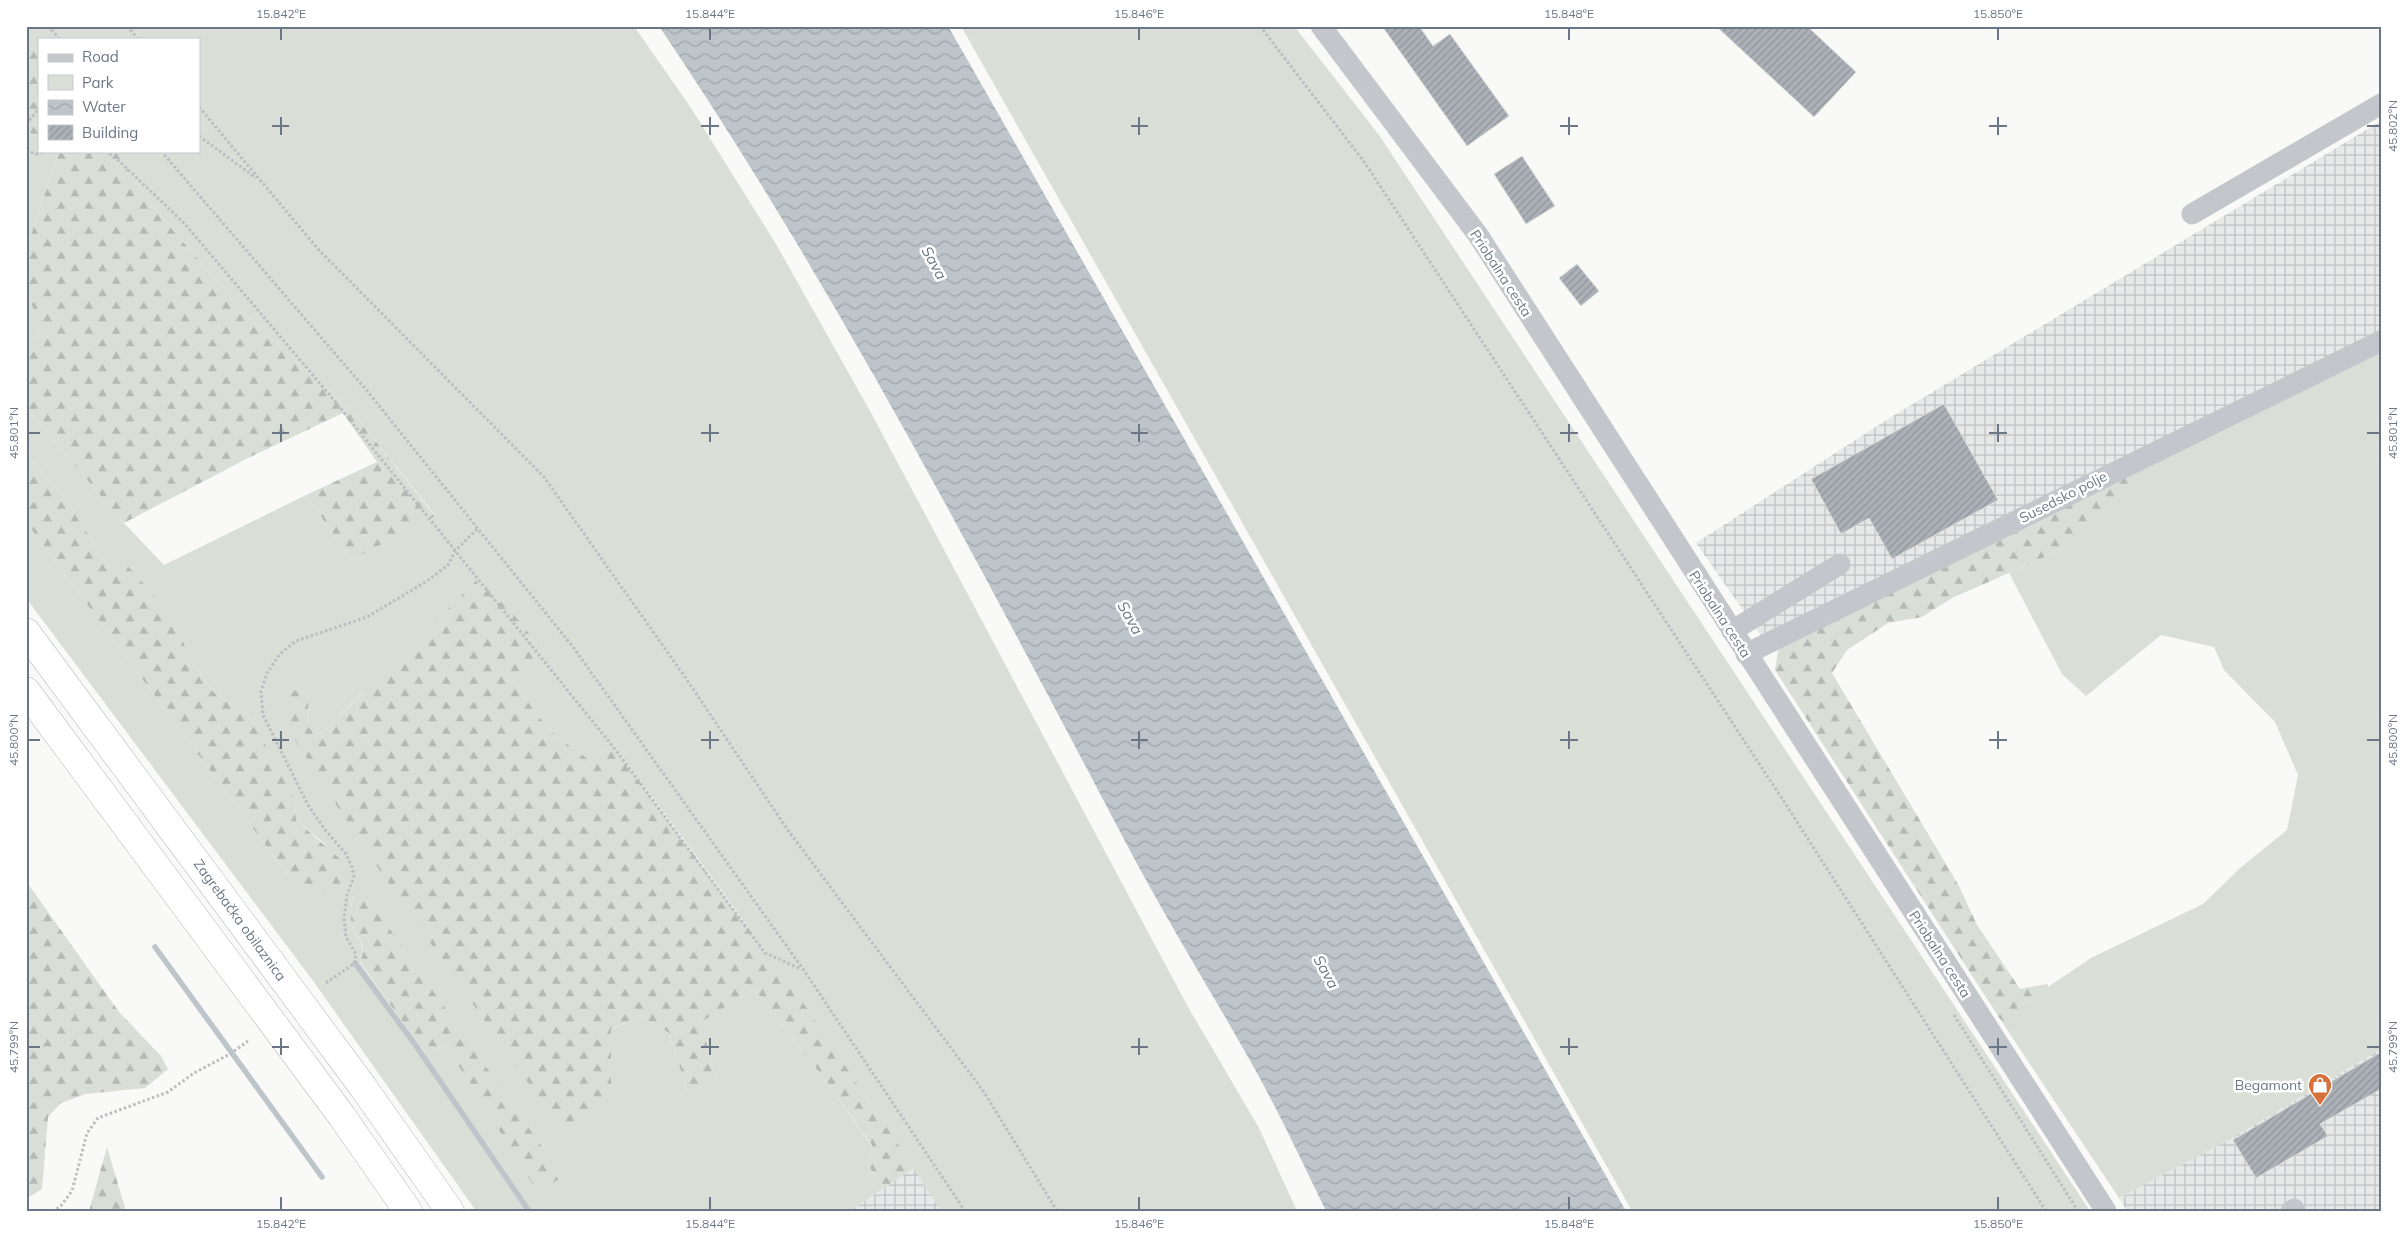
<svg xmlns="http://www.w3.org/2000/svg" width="2407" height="1237" viewBox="0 0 2407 1237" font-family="Mulish,sans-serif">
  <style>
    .industrial { fill: url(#industrial-grid) }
    .green { fill: #d9ded7; fill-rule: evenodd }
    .forest { fill: url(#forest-firs) }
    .water { fill: url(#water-waves) }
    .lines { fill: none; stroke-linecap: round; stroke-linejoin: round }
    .stream { stroke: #bdc5cb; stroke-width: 5.5 }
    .building { fill: url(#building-hatch); stroke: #dbdbd9 }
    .highway-casing { stroke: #b6b9bd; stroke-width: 29 }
    .path { stroke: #bbbdc0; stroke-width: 3; stroke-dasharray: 2.5 2.5; stroke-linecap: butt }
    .minor { stroke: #c3c6ca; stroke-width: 21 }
    .highway { stroke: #fff; stroke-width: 28 }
    .ticks { fill: none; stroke: #6b7786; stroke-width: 2 }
    .labels { text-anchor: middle; stroke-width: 5; stroke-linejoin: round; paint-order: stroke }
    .street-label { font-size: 14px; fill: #6b7786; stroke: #fff }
    .poi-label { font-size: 14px; fill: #6b7786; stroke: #fff; text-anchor: end }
    .water-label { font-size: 15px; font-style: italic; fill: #677781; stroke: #fff }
    .neatline { fill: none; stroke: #6b7786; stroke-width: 2 }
    .ticks-label { font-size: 12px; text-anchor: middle; fill: #6b7786 }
  </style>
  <defs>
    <pattern id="industrial-grid" width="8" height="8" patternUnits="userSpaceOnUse" patternTransform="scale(1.25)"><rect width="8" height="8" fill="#e7e8e8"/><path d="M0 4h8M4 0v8" fill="none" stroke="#bfc1c2"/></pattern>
    <pattern id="forest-firs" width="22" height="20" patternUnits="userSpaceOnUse" patternTransform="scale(1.25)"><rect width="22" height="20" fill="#d9ded7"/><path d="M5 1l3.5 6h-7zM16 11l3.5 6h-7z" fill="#b4b9b4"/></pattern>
    <pattern id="water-waves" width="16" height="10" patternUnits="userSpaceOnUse" patternTransform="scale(1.25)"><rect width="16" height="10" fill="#bdc5cb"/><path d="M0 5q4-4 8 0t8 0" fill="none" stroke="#9ea5aa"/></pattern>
    <pattern id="building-hatch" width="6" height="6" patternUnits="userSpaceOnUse" patternTransform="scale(1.25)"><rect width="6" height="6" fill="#abb1b7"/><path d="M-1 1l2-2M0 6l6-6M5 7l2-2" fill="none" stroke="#8f959a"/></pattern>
  </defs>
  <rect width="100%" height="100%" fill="#f9f9f7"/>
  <!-- industrial -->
  <g class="industrial">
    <polygon points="2381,121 2381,347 1766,643 1696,543 1888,419"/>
    <polygon points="2381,1049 2381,1211 2127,1211 2119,1198 2229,1140"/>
    <polygon points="914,1168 941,1211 850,1211"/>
  </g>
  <!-- green -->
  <g class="green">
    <path d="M26,26h608l57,82 85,136 94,167 318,596 71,121 38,83h-356c-103,-161 -213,-316 -329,-467l-21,17 -34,-24 -22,-25 -21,-31 -151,11 -43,43 -11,-7 -1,-37 -15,46 318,357 -1,-64 31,-14 28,17 19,60 28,-14 -16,-57 54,-33 72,92 46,65 -4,19 16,23 -34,23h-374l-165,-233 -285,-380v-76l272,367 28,-44 -30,-25 -1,-18 -46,-85 -37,-26 -25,-36 -8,-32 -68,-52 -44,-70 -41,-47v-46l98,115 40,42 142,-70 45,65 84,-45 -84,-105 -104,-94 -88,-102 -44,-63h84v-112h-160v14l-10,-11 -3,3zM353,895l183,296 -91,-147 -19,11 -66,-92c8,-20 -5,-23 -9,-40 -2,-8 1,-20 2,-28z"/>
    <polygon points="961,26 1294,26 1379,135 2090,1211 1632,1211"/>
    <polygon points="26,130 39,138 39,151 59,151 26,250"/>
    <polygon points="26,284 40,333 26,346"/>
    <polygon points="2381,347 2381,1049 2229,1140 2119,1198 2000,1019 2017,1028 2017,1007 2048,994 2048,987 2091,958 2203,904 2239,869 2287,830 2298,775 2275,722 2224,670 2214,647 2161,635 2086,696 2062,674 2009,573 2061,550 2137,464"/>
  </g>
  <!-- forest -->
  <g class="forest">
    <polygon points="29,42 39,53 39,138 26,130 26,45"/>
    <polygon points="59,151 115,151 159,214 247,316 351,410 435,516 351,560 306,495 377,462 343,413 248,458 124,523 26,408 26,346 40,333 26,284 26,250"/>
    <polygon points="26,454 67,501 111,571 126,564 179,623 187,655 212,691 248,716 279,768 295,802 296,820 340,859 346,873 343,888 339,891 298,889 26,522"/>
    <polygon points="2137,464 2134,488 2061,550 1952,598 1922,617 1888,623 1847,650 1832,673 1959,886 1977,925 2020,989 2048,984 2048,994 2017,1007 2024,1019 2017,1029 2000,1019 1775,670 1779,645"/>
    <polygon points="482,575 542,650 514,681 535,712 557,737 591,761 612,744 793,988 914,1168 884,1188 868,1165 872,1145 826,1081 754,989 701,1022 716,1080 688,1093 669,1033 641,1016 611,1029 611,1094 561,1130 360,842 293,737 289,691 308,690 309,728 320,735"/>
    <polygon points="26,881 119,1012 161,1056 168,1069 145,1088 86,1094 61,1103 48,1117 42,1189 26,1199"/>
    <path d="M357,882l206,295 -26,14 -92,-147 -19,11 -66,-93c9,-20 -6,-23 -9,-40 -2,-13 3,-29 6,-40z"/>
    <polygon points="107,1147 126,1211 89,1211"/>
  </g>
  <!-- water -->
  <path class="water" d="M659,26h289l678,1185h-300c-24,-49 -47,-99 -74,-147 -41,-73 -86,-145 -125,-219 -147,-279 -292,-558 -468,-819z"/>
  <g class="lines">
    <!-- stream -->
    <g class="stream">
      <polyline points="155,947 322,1177"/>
      <polyline points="355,963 414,1043 529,1211"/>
    </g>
  </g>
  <!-- building -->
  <g class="building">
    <polygon points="1382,26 1419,26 1433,46 1450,34 1509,116 1467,146"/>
    <polygon points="1716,26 1807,26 1856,72 1814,117"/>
    <polygon points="1522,156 1555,206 1526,224 1494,174"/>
    <polygon points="1577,264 1599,291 1581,306 1559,278"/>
    <polygon points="1944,404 1998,500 1892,559 1869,518 1841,534 1811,479"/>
    <polygon points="2381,1052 2381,1089 2320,1124 2328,1136 2256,1178 2233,1140"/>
  </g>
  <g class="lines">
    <!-- highway casing -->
    <g class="highway-casing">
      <g id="highway">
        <polyline points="26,632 363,1087 450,1211"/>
        <polyline points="26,691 341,1115 408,1211"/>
      </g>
    </g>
    <!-- path -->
    <g class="path">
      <polyline points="48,26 60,39"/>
      <polyline points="127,26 138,39"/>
      <polyline points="1260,26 1365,163 1783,800 2046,1211"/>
      <polyline points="199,107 318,249 544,477 685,677 787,829 984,1092 1057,1211"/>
      <polyline points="26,124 39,109"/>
      <polyline points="199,136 256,178"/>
      <polyline points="26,151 36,154 44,151"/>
      <polyline points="105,151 116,158 185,224 333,399 618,753 765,953 801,969"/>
      <polyline points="161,151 368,392 573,647 803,969 965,1211"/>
      <polyline points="326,983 355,963 356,954 346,937 344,918 347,895 354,876 352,867 346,854 326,831 308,805 263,715 261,691 267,673 280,654 296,641 367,617 427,581 448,565 455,551 478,528"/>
      <polyline points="1954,1015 2078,1211"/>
      <polyline points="52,1211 60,1207 72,1191 87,1133 98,1118 168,1092 194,1073 230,1054 248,1041"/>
    </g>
    <!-- minor -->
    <g class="minor">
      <polyline points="1321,26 1478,235 2106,1211"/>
      <polyline points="2192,214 2381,104"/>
      <polyline points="1732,631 1840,564"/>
      <polyline points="1746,654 2381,341"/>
      <polyline points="2291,1211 2294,1209"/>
    </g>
    <!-- highway -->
    <use href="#highway" class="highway"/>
  </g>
  <!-- ticks -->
  <path class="ticks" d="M281,28v12M710,28v12M1139,28v12M1569,28v12M1998,28v12M281,117v18M710,117v18M1139,117v18M1569,117v18M1998,117v18M272,126h17M701,126h18M1131,126h17M1560,126h18M1989,126h18M2367,126h13M281,424v18M710,424v18M1139,424v18M1569,424v18M1998,424v18M28,433h12M272,433h17M701,433h18M1131,433h17M1560,433h18M1989,433h18M2367,433h13M281,731v18M710,731v18M1139,731v18M1569,731v18M1998,731v18M28,740h12M272,740h17M701,740h18M1131,740h17M1560,740h18M1989,740h18M2367,740h13M281,1038v17M710,1038v17M1139,1038v17M1569,1038v17M1998,1038v17M28,1047h12M272,1047h17M701,1047h18M1131,1047h17M1560,1047h18M1989,1047h18M2367,1047h13M281,1197v13M710,1197v13M1139,1197v13M1569,1197v13M1998,1197v13"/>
  <!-- icons -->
  <defs>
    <g id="shop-pin" transform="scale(1.25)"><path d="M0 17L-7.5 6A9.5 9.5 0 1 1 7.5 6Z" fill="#d7703a" stroke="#fff"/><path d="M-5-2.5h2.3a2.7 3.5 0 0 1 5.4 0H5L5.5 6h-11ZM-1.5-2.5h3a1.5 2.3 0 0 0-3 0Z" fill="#fff"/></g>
  </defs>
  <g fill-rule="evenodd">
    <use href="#shop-pin" x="2320" y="1085"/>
  </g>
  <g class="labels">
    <!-- street labels -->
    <g class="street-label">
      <text transform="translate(1501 273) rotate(57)" y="5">Priobalna cesta</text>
      <text transform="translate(2063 497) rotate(-27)" y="5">Susedsko polje</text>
      <text transform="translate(1720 614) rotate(57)" y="5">Priobalna cesta</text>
      <text transform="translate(240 920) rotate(54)" y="5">Zagrebačka obilaznica</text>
      <text transform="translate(1940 954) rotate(57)" y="5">Priobalna cesta</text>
    </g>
    <!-- poi labels -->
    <g class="poi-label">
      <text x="2302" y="1090">Begamont</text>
    </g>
    <!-- water labels -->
    <g class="water-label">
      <text transform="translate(934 263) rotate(61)" y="5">Sava</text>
      <text transform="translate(1130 618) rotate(61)" y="5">Sava</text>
      <text transform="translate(1326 972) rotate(61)" y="5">Sava</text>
    </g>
  </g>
  <!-- border -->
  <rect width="2407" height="1237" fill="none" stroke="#ffffff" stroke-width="55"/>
  <!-- legend -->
  <rect x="38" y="38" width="162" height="115" fill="#ffffff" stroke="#c4c9cf"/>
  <rect x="48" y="54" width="25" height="8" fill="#c3c6ca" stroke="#c4c9cf"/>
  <text x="82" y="62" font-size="15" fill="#6b7786">Road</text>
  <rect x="48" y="75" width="25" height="15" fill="#d9ded7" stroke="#c4c9cf"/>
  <text x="82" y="88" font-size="15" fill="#6b7786">Park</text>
  <rect x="48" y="100" width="25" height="15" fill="url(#water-waves)" stroke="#c4c9cf"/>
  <text x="82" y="112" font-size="15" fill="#6b7786">Water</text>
  <rect x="48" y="125" width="25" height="15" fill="url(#building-hatch)" stroke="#c4c9cf"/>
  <text x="82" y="138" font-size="15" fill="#6b7786">Building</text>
  <rect x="28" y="28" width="2352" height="1182" class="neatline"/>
  <g class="ticks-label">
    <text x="281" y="18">15.842°E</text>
    <text x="710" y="18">15.844°E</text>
    <text x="1139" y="18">15.846°E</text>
    <text x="1569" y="18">15.848°E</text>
    <text x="1998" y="18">15.850°E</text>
    <text transform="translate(2393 126) rotate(-90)" y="4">45.802°N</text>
    <text transform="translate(14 433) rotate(-90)" y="4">45.801°N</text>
    <text transform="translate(2393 433) rotate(-90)" y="4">45.801°N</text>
    <text transform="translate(14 740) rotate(-90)" y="4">45.800°N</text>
    <text transform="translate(2393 740) rotate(-90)" y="4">45.800°N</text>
    <text transform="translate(14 1047) rotate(-90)" y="4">45.799°N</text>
    <text transform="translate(2393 1047) rotate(-90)" y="4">45.799°N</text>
    <text x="281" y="1228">15.842°E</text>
    <text x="710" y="1228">15.844°E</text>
    <text x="1139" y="1228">15.846°E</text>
    <text x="1569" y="1228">15.848°E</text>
    <text x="1998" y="1228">15.850°E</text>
  </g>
</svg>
